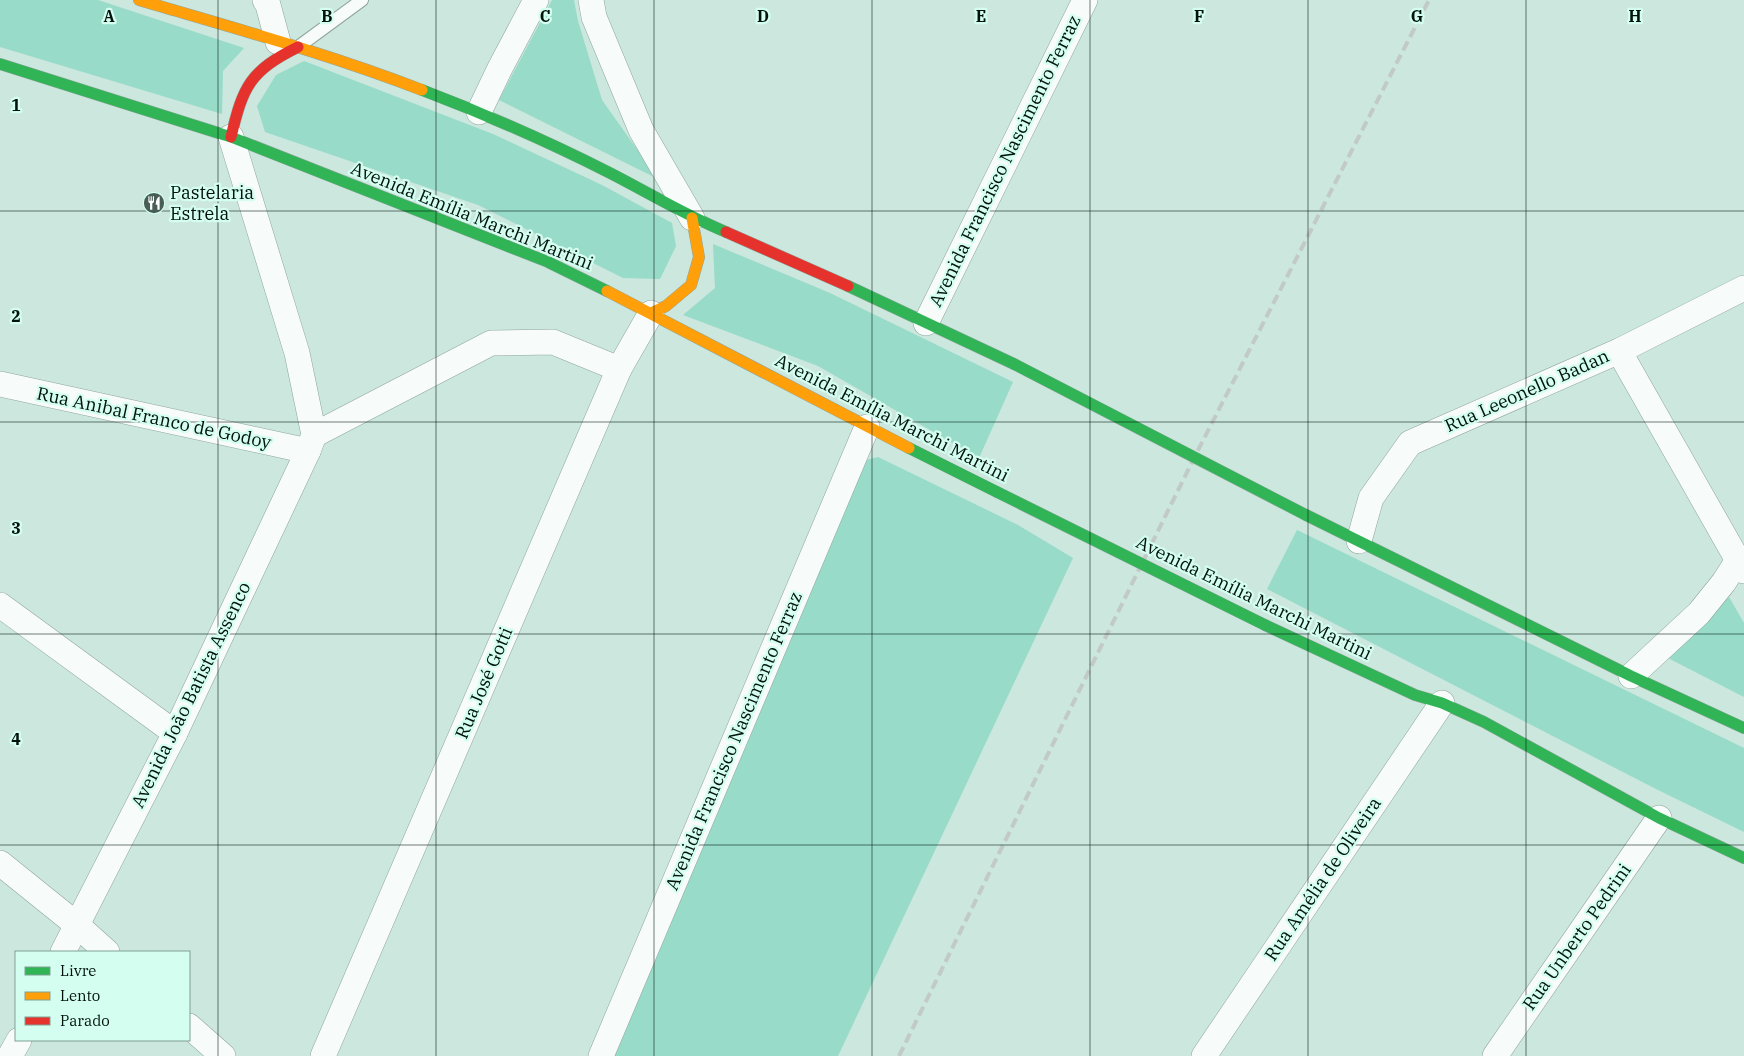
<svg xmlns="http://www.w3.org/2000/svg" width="1744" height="1056" viewBox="0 0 1744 1056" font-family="'IBM Plex Serif',serif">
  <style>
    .green { fill: #97dbc8 }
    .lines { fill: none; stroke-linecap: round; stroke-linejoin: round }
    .lane-casing { stroke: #90a69f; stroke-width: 14 }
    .street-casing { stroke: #90a69f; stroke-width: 26 }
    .fast-casing { stroke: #90a69f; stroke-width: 12 }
    .slow-casing { stroke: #90a69f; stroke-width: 12 }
    .jam-casing { stroke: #90a69f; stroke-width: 12 }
    .lane { stroke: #f7fbfa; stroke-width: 12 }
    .street { stroke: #f7fbfa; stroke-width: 25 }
    .fast { stroke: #30b455; stroke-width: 11 }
    .slow { stroke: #ff9f0a; stroke-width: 11 }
    .jam { stroke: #e5322d; stroke-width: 11 }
    .rail { stroke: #c2cac7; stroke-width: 4; stroke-dasharray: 10 5; stroke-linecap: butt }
    .fast-bridge-casing { stroke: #90a69f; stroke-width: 12; stroke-linecap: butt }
    .fast-bridge { stroke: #30b455; stroke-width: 11 }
    .grid { fill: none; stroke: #01120d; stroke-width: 1; stroke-opacity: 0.55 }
    .labels { text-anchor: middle; stroke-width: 4.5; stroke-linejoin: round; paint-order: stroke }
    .street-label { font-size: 18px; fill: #01120d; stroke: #d4fef0 }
    .poi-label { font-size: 18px; fill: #01120d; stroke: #d4fef0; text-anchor: start }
    .grid-label { font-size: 16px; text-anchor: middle; font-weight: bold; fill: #01120d; stroke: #d4fef0; stroke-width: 4.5; stroke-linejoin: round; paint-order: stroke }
  </style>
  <rect width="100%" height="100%" fill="#cbe7de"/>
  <!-- green -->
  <g class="green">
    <polygon points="0,0 98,0 244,48 223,71 222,114 0,47"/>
    <polygon points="552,0 574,0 578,21 602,100 658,179 499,100"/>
    <polygon points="304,61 493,134 602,185 672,223 676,246 660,279 623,278 478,205 265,132 257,106 276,75"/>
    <polygon points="713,244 830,293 1013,382 979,458 818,366 683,315 715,288"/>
    <polygon points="878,457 1018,525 1073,558 838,1056 613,1056 862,461"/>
    <polygon points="1297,530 1744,748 1744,832 1656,789 1267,589"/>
    <polygon points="1729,597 1744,623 1744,697 1664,656"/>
  </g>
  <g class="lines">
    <!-- lane casing -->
    <g class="lane-casing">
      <polyline id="lane" points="298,47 362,0"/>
    </g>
    <!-- street casing -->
    <g class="street-casing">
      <g id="street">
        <polyline points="265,0 268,5 278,42"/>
        <polyline points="591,0 594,17 641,130 692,218"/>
        <polyline points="479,112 499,70 536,0"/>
        <polyline points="926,323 1085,0"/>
        <polyline points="1619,351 1744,571"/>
        <polyline points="0,384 308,451"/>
        <polyline points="314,435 491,343 553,342 619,369"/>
        <polyline points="1359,541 1371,498 1410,443 1619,351 1744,288"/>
        <polyline points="0,605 175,733"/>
        <polyline points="1631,676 1699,613 1724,582 1738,560"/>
        <polyline points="0,863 77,925 107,952"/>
        <polyline points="63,952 175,733 308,451 314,435 297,353 231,137"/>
        <polyline points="189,1026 223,1056"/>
        <polyline points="10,1056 19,1040"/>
        <polyline points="323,1056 619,369 651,313"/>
        <polyline points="601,1056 867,427"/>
        <polyline points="1204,1056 1442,703"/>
        <polyline points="1495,1056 1659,818"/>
      </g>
    </g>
    <!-- fast casing -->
    <g class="fast-casing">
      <g id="fast">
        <polyline points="0,64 231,137 548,262 607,291"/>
        <path d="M422,90c63,24 127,52 188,83 39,20 75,42 116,59"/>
        <polyline points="848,286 1014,364"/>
        <polyline points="909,448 997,492"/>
        <polyline points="1306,515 1631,676 1744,728"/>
        <polyline points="1265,625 1415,695 1442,703 1484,722 1659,818 1744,858"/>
      </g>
    </g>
    <!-- slow casing -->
    <g class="slow-casing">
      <g id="slow">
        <path d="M139,0c95,28 190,54 283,90"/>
        <polyline points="607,291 909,448"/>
        <polyline points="651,313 666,306 691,285 699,257 692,218"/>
      </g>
    </g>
    <!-- jam casing -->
    <g class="jam-casing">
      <g id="jam">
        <path d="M231,137c12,-51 19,-66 67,-90"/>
        <polyline points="726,232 848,286"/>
      </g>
    </g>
    <!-- lane -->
    <use href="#lane" class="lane"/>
    <!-- street -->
    <use href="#street" class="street"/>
    <!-- fast -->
    <use href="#fast" class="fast"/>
    <!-- slow -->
    <use href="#slow" class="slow"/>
    <!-- jam -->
    <use href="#jam" class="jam"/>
    <!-- rail -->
    <polyline class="rail" points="899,1056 1194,458 1429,0"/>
    <!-- fast-bridge casing -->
    <g class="fast-bridge-casing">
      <g id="fast-bridge">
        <polyline points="1014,364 1306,515"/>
        <polyline points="997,492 1265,625"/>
      </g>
    </g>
    <!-- fast-bridge -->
    <use href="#fast-bridge" class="fast-bridge"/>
  </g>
  <!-- grid -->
  <path class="grid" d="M218,0v1056M436,0v1056M654,0v1056M872,0v1056M1090,0v1056M1308,0v1056M1526,0v1056M0,211h1744M0,422h1744M0,634h1744M0,845h1744"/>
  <!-- icons -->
  <defs>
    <g id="restaurant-disc" transform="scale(1.125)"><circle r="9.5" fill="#485d56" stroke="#d4fef0"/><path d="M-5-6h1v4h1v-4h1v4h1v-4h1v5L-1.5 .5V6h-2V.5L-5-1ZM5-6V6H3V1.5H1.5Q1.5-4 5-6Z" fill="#fff"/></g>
  </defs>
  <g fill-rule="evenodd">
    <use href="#restaurant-disc" x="154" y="203"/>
  </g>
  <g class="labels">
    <!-- street labels -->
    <g class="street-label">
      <text transform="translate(1005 161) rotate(-64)" y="6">Avenida Francisco Nascimento Ferraz</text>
      <text transform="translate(472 216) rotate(22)" y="6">Avenida Emília Marchi Martini</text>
      <text transform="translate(1527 391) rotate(-24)" y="6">Rua Leeonello Badan</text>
      <text transform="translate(154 418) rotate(12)" y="6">Rua Anibal Franco de Godoy</text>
      <text transform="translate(892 418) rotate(27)" y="6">Avenida Emília Marchi Martini</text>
      <text transform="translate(1254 598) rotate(26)" y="6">Avenida Emília Marchi Martini</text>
      <text transform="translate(484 683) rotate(-67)" y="6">Rua José Gotti</text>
      <text transform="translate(191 695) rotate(-64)" y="6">Avenida João Batista Assenco</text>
      <text transform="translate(734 741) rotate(-67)" y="6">Avenida Francisco Nascimento Ferraz</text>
      <text transform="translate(1323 879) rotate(-56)" y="6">Rua Amélia de Oliveira</text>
      <text transform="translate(1577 937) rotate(-55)" y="6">Rua Unberto Pedrini</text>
    </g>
    <!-- poi labels -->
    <g class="poi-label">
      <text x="170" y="199">Pastelaria<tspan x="170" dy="21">Estrela</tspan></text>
    </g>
  </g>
  <g class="grid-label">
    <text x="109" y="22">A</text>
    <text x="327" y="22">B</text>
    <text x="545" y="22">C</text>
    <text x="763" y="22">D</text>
    <text x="981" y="22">E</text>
    <text x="1199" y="22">F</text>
    <text x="1417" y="22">G</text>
    <text x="1635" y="22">H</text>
    <text x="16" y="111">1</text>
    <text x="16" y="322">2</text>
    <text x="16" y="534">3</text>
    <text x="16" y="745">4</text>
  </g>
  <!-- legend -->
  <rect x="15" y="951" width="175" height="90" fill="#d4fef0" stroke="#80a095"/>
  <rect x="25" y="967" width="25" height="8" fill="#30b455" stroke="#80a095"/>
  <text x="60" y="976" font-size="15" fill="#01120d">Livre</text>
  <rect x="25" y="992" width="25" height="8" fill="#ff9f0a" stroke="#80a095"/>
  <text x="60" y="1001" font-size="15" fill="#01120d">Lento</text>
  <rect x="25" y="1017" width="25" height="8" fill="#e5322d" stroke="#80a095"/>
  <text x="60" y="1026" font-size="15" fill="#01120d">Parado</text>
</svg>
